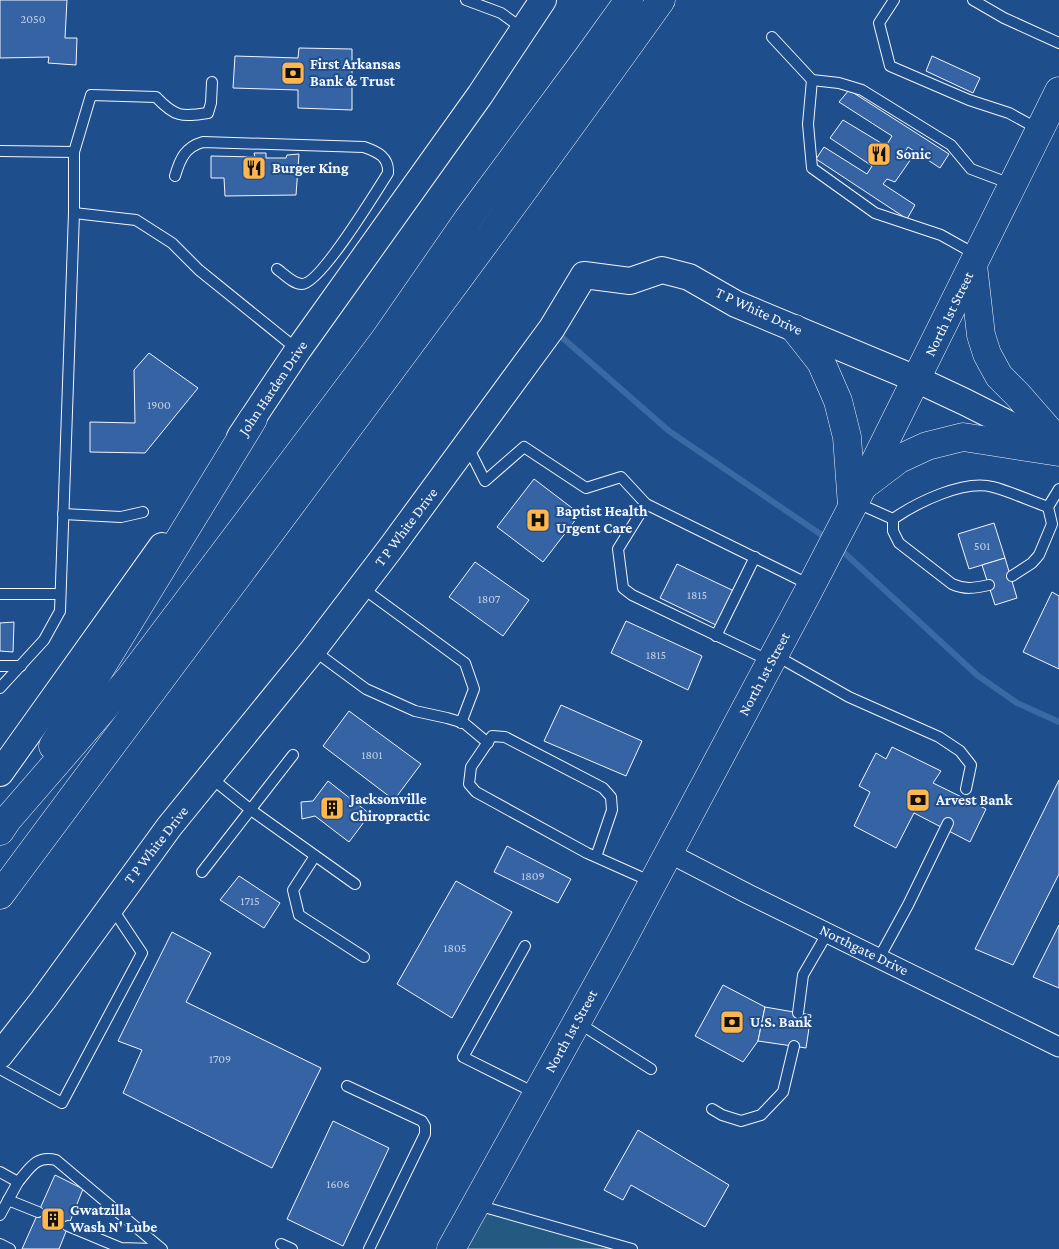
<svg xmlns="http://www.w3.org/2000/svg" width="1059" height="1249" viewBox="0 0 1059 1249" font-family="'Crimson Pro',serif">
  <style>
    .green { fill: #245a82; stroke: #a8bbd7 }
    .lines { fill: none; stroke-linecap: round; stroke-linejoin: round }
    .stream { stroke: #3b69a3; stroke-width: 6 }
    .building { fill: #3563a3; stroke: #f2f6ff }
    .lane-casing { stroke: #f2f6ff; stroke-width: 12 }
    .street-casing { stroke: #f2f6ff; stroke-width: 21 }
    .secondary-casing { stroke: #f2f6ff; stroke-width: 28 }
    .primary-casing { stroke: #f2f6ff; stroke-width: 29 }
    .highway-casing { stroke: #f2f6ff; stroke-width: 29 }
    .lane { stroke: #1f4e8c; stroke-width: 10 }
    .street { stroke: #1f4e8c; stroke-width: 19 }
    .secondary { stroke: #1f4e8c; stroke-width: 26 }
    .primary { stroke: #1f4e8c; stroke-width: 28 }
    .highway { stroke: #1f4e8c; stroke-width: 28 }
    .labels { text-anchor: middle; stroke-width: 4; stroke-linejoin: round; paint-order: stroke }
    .number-label { font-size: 12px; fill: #c3d1e8 }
    .poi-label { font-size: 15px; font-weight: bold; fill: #f2f6ff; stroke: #1f4e8c; text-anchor: start }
    .street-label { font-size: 15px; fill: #f2f6ff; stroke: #1f4e8c }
  </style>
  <rect width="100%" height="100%" fill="#1f4e8c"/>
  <!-- green -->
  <polygon class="green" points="475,1204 632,1249 451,1249"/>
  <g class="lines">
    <!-- stream -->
    <g class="stream">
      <polyline points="557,333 669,431 829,540"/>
      <polyline points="839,548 977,675 1017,703 1059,722"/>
    </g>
  </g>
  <!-- building -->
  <g class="building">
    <polygon points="0,0 67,0 65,38 77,38 76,65 48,63 49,57 0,58"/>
    <polygon points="299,48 352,49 352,110 298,108 298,90 233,88 235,56 298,58"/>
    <polygon points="932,56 980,78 973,93 926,71"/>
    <polygon points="849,90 949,154 940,168 908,147 903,155 911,159 895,182 887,179 883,184 915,205 907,219 816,159 824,147 867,174 872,166 830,138 843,120 886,146 892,136 839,102"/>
    <polygon points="254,153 266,153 266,158 286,158 287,155 299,154 296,195 225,196 224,178 211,178 211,156 255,157"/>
    <polygon points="149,353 198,388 145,453 90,452 90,422 135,423 134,370"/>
    <polygon points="534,479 580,514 543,562 497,527"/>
    <polygon points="994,523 1005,558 969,569 958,534"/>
    <polygon points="1005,558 1017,598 995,605 982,565"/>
    <polygon points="475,562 529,600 503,636 449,597"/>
    <polygon points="677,564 734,591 718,626 660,598"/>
    <polygon points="1052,592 1059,596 1059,669 1023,652"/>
    <polygon points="626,621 702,656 688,690 611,653"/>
    <polygon points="14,622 13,652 0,651 0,623"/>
    <polygon points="561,705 642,741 626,776 544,741"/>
    <polygon points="349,711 421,764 394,800 323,746"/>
    <polygon points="892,747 941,771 933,783 986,809 970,842 914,813 896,848 854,826 870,792 859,786 876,753 886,759"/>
    <polygon points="1059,780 1059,874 1013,965 975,949"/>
    <polygon points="328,781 370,814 349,842 315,816 302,819 301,802 313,801"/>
    <polygon points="507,846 571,879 558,903 494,872"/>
    <polygon points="239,876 280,903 264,928 220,900"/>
    <polygon points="456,881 512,912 452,1018 397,984"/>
    <polygon points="1059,925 1059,988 1033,977"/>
    <polygon points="172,932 211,953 186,1002 321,1068 272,1168 123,1093 142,1050 118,1041"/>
    <polygon points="723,985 765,1007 758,1041 743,1062 695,1036"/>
    <polygon points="765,1007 811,1015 806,1048 758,1041"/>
    <polygon points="333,1121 389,1148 343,1246 287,1219"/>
    <polygon points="638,1130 729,1185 705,1227 631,1185 623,1200 604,1190"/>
    <polygon points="55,1175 83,1189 59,1249 22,1249"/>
  </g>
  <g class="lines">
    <!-- lane casing -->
    <g class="lane-casing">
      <g id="lane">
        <polyline points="466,0 501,13 523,29"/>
        <polyline points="894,0 879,23 890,66 969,100 1009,113 1040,130"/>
        <polyline points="973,0 1004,18 1059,43"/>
        <polyline points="772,37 812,80 839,83 862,90 951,145 971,169 1011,184"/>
        <polyline points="812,80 808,124 812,168 875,213 941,235 975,254"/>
        <polyline points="0,151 74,152 74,213 60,611 44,640 0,688"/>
        <path d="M74,152l17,-57 65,2c19,20 25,20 52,16l3,-10 1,-21"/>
        <path d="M175,176c5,-17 10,-29 28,-34l161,5c14,5 25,10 24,26 -12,19 -68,111 -86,111 -9,0 -18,-10 -25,-15"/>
        <polyline points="74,213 136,220 172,243 199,270 298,350"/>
        <polyline points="468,447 485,481 524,447 586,488 621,477 646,504 810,585"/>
        <polyline points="855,502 893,519"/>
        <polyline points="646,504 618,549 623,588 632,595 770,661"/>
        <polyline points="63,514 121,517 143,512"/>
        <path d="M893,519c23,-16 71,-40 100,-32 19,5 37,14 55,20l11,-18"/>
        <path d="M893,519v12l6,12 53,41c13,6 23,4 37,1"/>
        <polyline points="1012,576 1032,563 1039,555 1052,524 1048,507"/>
        <polyline points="361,587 465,663 474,689 461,723"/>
        <polyline points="0,594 60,594"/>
        <polyline points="716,636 755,557"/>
        <polyline points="313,650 366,689 415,711 447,718 464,723 488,743"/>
        <polyline points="775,655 849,697 939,737 960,751 971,765 966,789"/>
        <polyline points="0,666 21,666"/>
        <polyline points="210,777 251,810 355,884"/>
        <polyline points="315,856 293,890 299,915 364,957"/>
        <polyline points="596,857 612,810 611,797 603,788 505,737 492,736 471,767 469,784 476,792 587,853 596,857 652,882"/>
        <polyline points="202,872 293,755"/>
        <polyline points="525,946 463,1057 535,1093"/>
        <polyline points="879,958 908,905 948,823"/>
        <polyline points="798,1013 803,975 828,932"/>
        <polyline points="577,1022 651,1069"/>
        <polyline points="0,1069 62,1103 142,953 112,908"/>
        <polyline points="347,1086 422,1121 425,1126 425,1134 369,1249"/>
        <polyline points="712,1109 722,1115 741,1121 761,1115 783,1092 794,1046"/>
        <polyline points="0,1172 18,1182 0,1215"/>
        <path d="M18,1182c12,-14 18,-27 38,-22l106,89"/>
        <polyline points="8,1200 38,1212"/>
        <polyline points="477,1205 632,1249"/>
        <polyline points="68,1226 121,1248 154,1249"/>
        <polyline points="0,1244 10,1249"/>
        <polyline points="281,1244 292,1249"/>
      </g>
    </g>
    <!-- street casing -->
    <g class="street-casing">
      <polyline id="street" points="669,853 748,894 1059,1047"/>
    </g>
    <!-- secondary casing -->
    <g class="secondary-casing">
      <g id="secondary">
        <polyline points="240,437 298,350 480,95 543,0"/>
        <polyline points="0,773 162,546"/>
        <polyline points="0,1055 43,1000 169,827 313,650 390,549 552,328 584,275 630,281 662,270 689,277 736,304 916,379 965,402 1058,449"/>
      </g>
    </g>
    <!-- primary casing -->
    <g class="primary-casing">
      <g id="primary">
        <polyline points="973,265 981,335 987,354 999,376 1017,394 1059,442"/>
        <polyline points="795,329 821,362 838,401 847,437 852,506"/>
        <polyline points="866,484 899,459 927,446 963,437 1059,452"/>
        <polyline points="451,1249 619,946 809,590 863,486 1059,91"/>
      </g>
    </g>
    <!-- highway casing -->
    <g class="highway-casing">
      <g id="highway">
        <polyline points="53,746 253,419"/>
        <polyline points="0,831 8,819 130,678 385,339 468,219 588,57 629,0"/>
        <path d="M0,895c221,-298 445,-593 661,-895"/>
      </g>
    </g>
    <!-- lane -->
    <use href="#lane" class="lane"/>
    <!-- street -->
    <use href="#street" class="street"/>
    <!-- secondary -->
    <use href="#secondary" class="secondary"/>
    <!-- primary -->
    <use href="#primary" class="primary"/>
    <!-- highway -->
    <use href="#highway" class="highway"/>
  </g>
  <!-- icons -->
  <defs>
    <g id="bank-square" transform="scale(1.25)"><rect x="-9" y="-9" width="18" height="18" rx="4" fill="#ffb74d" stroke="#1f4e8c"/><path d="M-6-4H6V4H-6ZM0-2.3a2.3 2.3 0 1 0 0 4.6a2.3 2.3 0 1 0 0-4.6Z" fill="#111"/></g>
    <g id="restaurant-square" transform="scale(1.25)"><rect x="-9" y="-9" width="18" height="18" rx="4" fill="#ffb74d" stroke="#1f4e8c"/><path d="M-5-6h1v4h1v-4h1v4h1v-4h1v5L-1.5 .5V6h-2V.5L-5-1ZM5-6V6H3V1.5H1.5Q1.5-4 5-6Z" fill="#111"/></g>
    <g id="hospital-square" transform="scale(1.25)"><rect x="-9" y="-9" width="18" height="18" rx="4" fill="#ffb74d" stroke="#1f4e8c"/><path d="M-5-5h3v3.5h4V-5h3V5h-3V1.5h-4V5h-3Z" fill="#111"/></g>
    <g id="building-square" transform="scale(1.25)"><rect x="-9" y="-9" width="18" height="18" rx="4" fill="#ffb74d" stroke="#1f4e8c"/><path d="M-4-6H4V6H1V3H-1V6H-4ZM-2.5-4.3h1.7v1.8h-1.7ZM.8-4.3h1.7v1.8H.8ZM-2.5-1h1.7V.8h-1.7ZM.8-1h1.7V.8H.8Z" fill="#111"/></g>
  </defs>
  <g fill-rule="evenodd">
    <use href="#bank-square" x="293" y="73"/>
    <use href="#restaurant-square" x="879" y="154"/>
    <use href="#restaurant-square" x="254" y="168"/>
    <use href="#hospital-square" x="538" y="520"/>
    <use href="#bank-square" x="918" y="800"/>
    <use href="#building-square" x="332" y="808"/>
    <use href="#bank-square" x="732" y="1022"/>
    <use href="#building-square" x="53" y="1219"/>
  </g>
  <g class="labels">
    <!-- number labels -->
    <g class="number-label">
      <text x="33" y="23">2050</text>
      <text x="159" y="409">1900</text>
      <text x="982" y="550">501</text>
      <text x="697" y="599">1815</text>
      <text x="489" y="603">1807</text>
      <text x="656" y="659">1815</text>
      <text x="372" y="759">1801</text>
      <text x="533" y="880">1809</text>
      <text x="250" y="905">1715</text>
      <text x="455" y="952">1805</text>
      <text x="220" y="1063">1709</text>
      <text x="338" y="1188">1606</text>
    </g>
    <!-- poi labels -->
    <g class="poi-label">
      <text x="310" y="69">First Arkansas<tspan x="310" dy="17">Bank &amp; Trust</tspan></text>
      <text x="896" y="159">Sonic</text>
      <text x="272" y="173">Burger King</text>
      <text x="556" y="516">Baptist Health<tspan x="556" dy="17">Urgent Care</tspan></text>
      <text x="350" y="804">Jacksonville<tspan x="350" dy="17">Chiropractic</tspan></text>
      <text x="936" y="805">Arvest Bank</text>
      <text x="750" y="1027">U.S. Bank</text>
      <text x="70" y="1215">Gwatzilla<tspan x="70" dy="17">Wash N' Lube</tspan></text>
    </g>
    <!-- street labels -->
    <g class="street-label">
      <text transform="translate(759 311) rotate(25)" y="5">T P White Drive</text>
      <text transform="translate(949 314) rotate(-64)" y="5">North 1st Street</text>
      <text transform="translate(273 388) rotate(-56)" y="5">John Harden Drive</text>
      <text transform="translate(406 527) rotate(-53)" y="5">T P White Drive</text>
      <text transform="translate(764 674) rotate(-62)" y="5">North 1st Street</text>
      <text transform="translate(156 845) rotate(-52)" y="5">T P White Drive</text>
      <text transform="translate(864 950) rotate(26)" y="5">Northgate Drive</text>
      <text transform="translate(571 1031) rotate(-61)" y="5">North 1st Street</text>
    </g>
  </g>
</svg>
